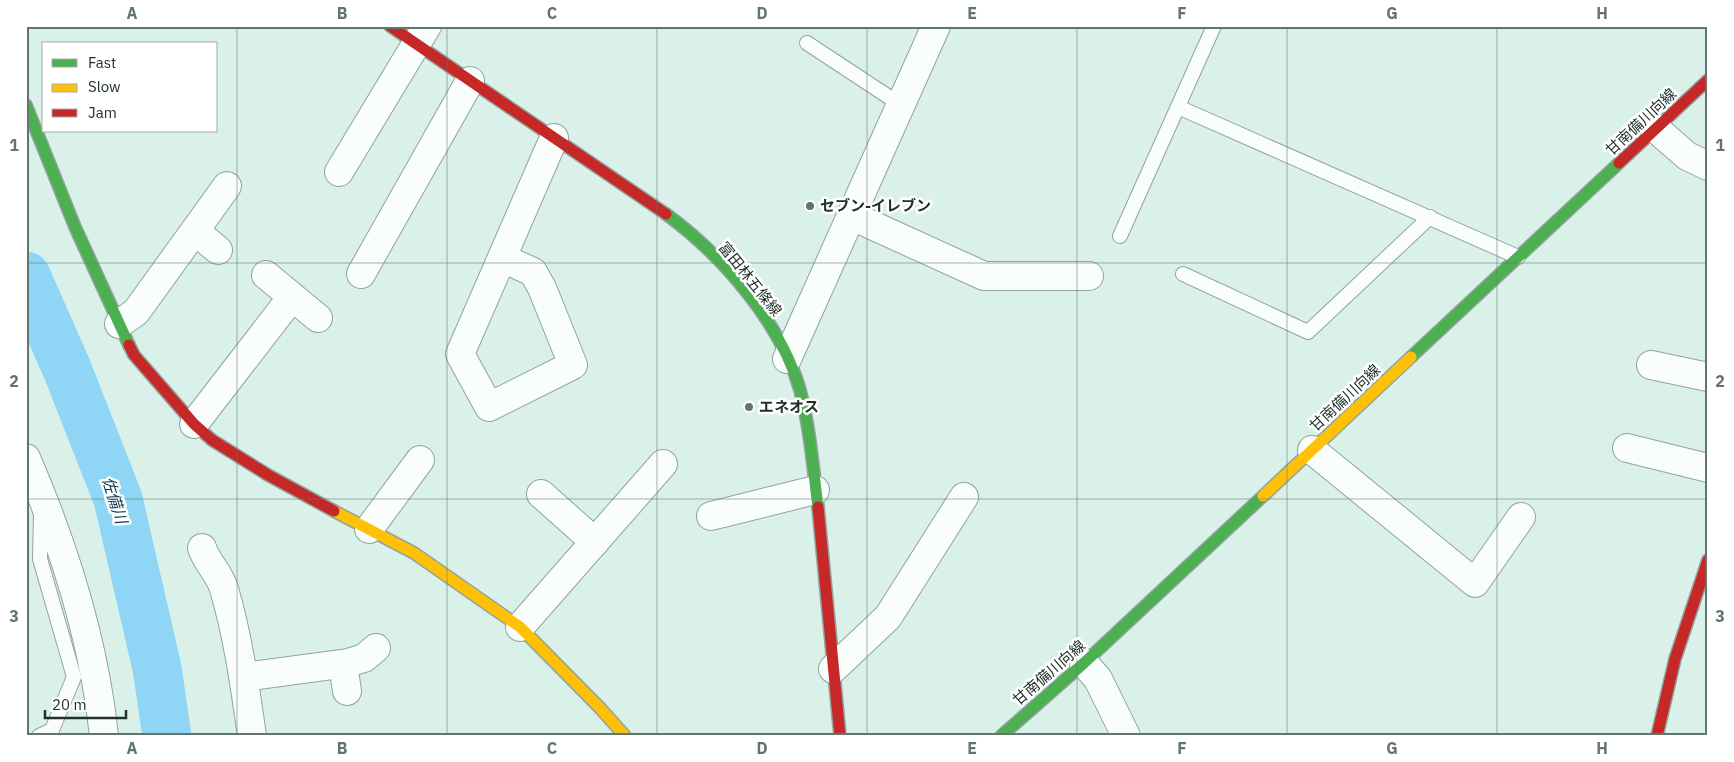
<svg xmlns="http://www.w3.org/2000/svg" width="1734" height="762" viewBox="0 0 1734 762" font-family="'IBM Plex Sans','Noto Sans JP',sans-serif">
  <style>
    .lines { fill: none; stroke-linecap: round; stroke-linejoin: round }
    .river { stroke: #8fd6f6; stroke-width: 49 }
    .lane-casing { stroke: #92a39e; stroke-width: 16 }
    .street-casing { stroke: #92a39e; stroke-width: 30 }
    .fast-casing { stroke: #92a39e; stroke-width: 14 }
    .slow-casing { stroke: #92a39e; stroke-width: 14 }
    .jam-casing { stroke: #92a39e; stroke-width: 14 }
    .lane { stroke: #f9fdfc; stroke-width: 14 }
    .street { stroke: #f9fdfc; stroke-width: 28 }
    .fast { stroke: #4caf50; stroke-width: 11 }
    .slow { stroke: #ffc107; stroke-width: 11 }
    .jam { stroke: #c62828; stroke-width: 11 }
    .grid { fill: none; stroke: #61746e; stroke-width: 1; stroke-opacity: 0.55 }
    .poi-dot { fill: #61746e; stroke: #fff; stroke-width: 2 }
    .labels { text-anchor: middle; stroke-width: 5; stroke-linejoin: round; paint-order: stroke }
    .street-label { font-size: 15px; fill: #20302b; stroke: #fff }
    .poi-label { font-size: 15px; font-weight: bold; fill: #20302b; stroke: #fff; text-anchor: start }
    .water-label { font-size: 16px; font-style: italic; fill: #0d374b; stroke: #fff }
    .neatline { fill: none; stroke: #61746e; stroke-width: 2 }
    .grid-label { font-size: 16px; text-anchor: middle; font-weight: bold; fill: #61746e }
  </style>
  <rect width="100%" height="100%" fill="#daf1e9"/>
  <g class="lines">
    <!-- river -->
    <polyline class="river" points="26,276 67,369 118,499 157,668 167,736"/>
    <!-- lane casing -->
    <g class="lane-casing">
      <g id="lane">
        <polyline points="807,43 901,105"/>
        <polyline points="1178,107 1518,257"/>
        <polyline points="1120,236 1214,26"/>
        <polyline points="1183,274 1308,332 1430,217"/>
        <polyline points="39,736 52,730 74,677 40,559 41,514"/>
      </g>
    </g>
    <!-- street casing -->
    <g class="street-casing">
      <g id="street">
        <polyline points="1655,128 1687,156 1708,166"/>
        <polyline points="339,172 427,26"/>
        <polyline points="852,216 984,276 1089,276"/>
        <polyline points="195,231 218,250"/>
        <polyline points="502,258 533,272 542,288 573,365 489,407 460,354 554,138"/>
        <polyline points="361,274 470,81"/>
        <polyline points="266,275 318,318"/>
        <polyline points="119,324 136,312 227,186"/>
        <polyline points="787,359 936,26"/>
        <polyline points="1651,365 1708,377"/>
        <polyline points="194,424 292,297"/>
        <polyline points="1627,448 1708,468"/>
        <polyline points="1312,450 1475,583 1521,517"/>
        <path d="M26,458c38,88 68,182 78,278"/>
        <polyline points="541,494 595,542"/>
        <polyline points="711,516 815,490"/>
        <polyline points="369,529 420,460"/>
        <path d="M202,548c5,15 18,26 22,41 14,47 21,98 28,147"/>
        <polyline points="520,627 663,464"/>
        <polyline points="1084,663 1098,679 1126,736"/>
        <polyline points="343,664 347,691"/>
        <polyline points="833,669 888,617 964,497"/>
        <polyline points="244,677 348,663 364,658 376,648"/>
      </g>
    </g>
    <!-- fast casing -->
    <g class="fast-casing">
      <g id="fast">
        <polyline points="26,105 75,227 129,345"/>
        <path d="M666,214c56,41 115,109 134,176 10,38 13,78 18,117"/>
        <polyline points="1411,357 1619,163"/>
        <polyline points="1001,736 1084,663 1263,496"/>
      </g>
    </g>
    <!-- slow casing -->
    <g class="slow-casing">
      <g id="slow">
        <polyline points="1263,496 1411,357"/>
        <polyline points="334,511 414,553 520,627 600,708 625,736"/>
      </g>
    </g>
    <!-- jam casing -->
    <g class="jam-casing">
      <g id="jam">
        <polyline points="390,26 666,214"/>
        <polyline points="1619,163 1708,80"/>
        <polyline points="129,345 134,355 194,424 212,440 268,475 334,511"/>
        <polyline points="818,507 840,736"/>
        <polyline points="1657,736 1675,659 1708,560"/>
      </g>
    </g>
    <!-- lane -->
    <use href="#lane" class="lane"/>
    <!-- street -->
    <use href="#street" class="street"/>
    <!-- fast -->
    <use href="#fast" class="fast"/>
    <!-- slow -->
    <use href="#slow" class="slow"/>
    <!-- jam -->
    <use href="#jam" class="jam"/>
  </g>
  <!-- grid -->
  <path class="grid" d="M237,26v710M447,26v710M657,26v710M867,26v710M1077,26v710M1287,26v710M1497,26v710M26,263h1682M26,499h1682"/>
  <!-- markers -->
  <g class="poi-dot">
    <circle cx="810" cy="206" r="5"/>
    <circle cx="749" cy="407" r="5"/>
  </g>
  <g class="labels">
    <!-- street labels -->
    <g class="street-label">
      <text transform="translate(1641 122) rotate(-43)" y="5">甘南備川向線</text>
      <text transform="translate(750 279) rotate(51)" y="5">富田林五條線</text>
      <text transform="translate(1345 398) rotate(-43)" y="5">甘南備川向線</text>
      <text transform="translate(1049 673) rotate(-41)" y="5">甘南備川向線</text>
    </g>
    <!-- poi labels -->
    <g class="poi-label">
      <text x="820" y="211">セブン-イレブン</text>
      <text x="759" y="412">エネオス</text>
    </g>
    <!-- water labels -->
    <g class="water-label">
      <text transform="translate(115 500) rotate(72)" y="6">佐備川</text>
    </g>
  </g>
  <!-- border -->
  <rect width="1734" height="762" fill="none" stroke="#ffffff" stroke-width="55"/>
  <!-- legend -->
  <rect x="42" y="42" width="175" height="90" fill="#ffffff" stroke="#a6acaa"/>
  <rect x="52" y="59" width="25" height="8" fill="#4caf50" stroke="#a6acaa"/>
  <text x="88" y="68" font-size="15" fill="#20302b">Fast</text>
  <rect x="52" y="84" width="25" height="8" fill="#ffc107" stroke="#a6acaa"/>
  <text x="88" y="92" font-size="15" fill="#20302b">Slow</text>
  <rect x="52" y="109" width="25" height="8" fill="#c62828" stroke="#a6acaa"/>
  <text x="88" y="118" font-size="15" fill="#20302b">Jam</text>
  <!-- scale -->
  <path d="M45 710v8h81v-8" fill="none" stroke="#20302b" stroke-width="2.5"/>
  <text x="52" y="710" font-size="15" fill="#20302b" stroke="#ffffff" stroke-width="4" paint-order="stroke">20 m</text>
  <rect x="28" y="28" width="1678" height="706" class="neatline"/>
  <g class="grid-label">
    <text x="132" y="19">A</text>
    <text x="342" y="19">B</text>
    <text x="552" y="19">C</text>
    <text x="762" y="19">D</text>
    <text x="972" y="19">E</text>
    <text x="1182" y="19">F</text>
    <text x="1392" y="19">G</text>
    <text x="1602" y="19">H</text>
    <text x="14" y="151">1</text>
    <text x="1720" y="151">1</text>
    <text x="14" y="387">2</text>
    <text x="1720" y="387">2</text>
    <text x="14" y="622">3</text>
    <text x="1720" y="622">3</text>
    <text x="132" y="754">A</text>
    <text x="342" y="754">B</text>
    <text x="552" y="754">C</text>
    <text x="762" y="754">D</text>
    <text x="972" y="754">E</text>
    <text x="1182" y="754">F</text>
    <text x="1392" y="754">G</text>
    <text x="1602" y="754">H</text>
  </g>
</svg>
